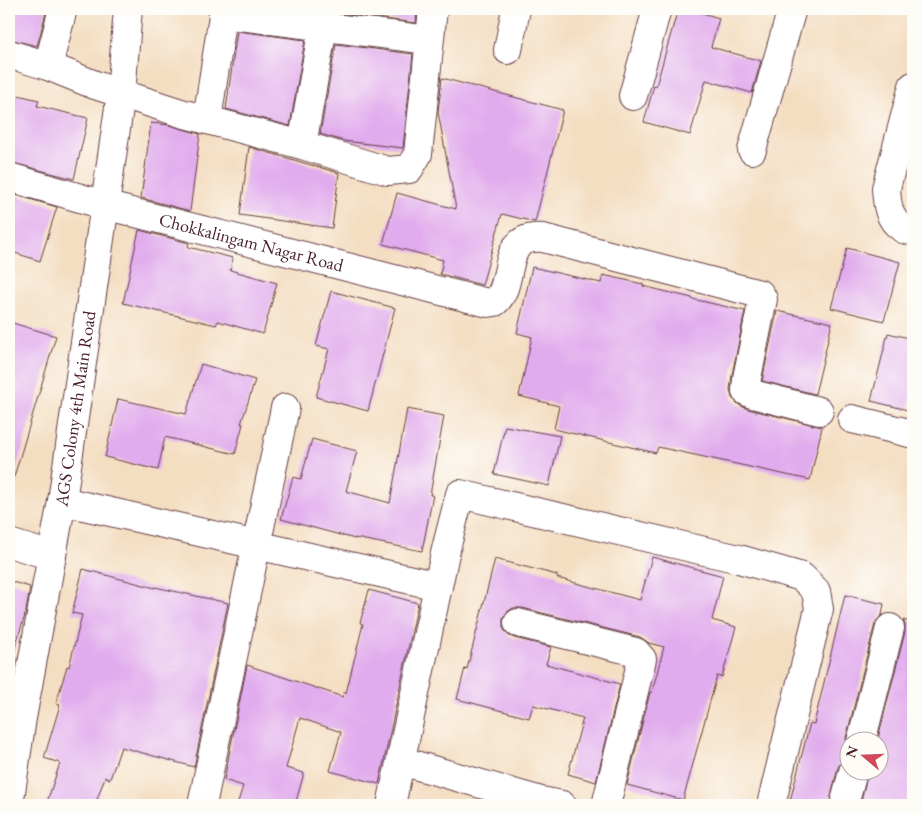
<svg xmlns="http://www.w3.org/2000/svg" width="922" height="814" viewBox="0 0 922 814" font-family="'EB Garamond',serif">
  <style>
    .building { fill: #e1aced }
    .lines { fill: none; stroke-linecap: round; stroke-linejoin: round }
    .minor-casing { stroke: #643c42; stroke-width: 30 }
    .minor { stroke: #fff; stroke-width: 28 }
    .labels { text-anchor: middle; stroke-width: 4; stroke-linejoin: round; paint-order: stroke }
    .street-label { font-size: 18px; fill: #4a1f2b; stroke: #fdfcf7 }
  </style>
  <rect width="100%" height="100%" fill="#fdfcf7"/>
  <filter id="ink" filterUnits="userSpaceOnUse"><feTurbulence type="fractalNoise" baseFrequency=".02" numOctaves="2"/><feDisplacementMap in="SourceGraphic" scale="10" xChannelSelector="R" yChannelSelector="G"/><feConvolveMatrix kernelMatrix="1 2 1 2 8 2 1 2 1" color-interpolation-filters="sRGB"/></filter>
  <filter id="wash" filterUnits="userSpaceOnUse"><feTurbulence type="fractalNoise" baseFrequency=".0096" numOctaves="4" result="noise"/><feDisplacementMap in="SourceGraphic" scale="20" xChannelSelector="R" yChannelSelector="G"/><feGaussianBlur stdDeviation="1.12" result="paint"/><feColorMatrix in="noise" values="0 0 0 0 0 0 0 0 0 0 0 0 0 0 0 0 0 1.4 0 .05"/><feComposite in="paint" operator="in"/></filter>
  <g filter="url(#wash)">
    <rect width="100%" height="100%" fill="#f4dec2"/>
    <g id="blocks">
      <!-- building -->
      <g class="building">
        <polygon points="9,9 47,9 37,46 9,39"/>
        <polygon points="306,9 417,9 416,23"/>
        <polygon points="678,9 689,9 719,18 711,47 761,61 752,93 706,80 690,135 644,122 654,85 656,86"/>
        <polygon points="237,31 305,40 290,126 226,109"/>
        <polygon points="336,44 413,54 403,148 344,141 320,134"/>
        <polygon points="442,78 563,110 535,222 502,214 482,285 440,274 443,260 383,244 397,193 456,209 438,112"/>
        <polygon points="9,93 39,100 37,106 88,118 74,179 9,162"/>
        <polygon points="151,123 169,125 200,134 190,211 141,198"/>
        <polygon points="249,147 339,173 332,228 240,215"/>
        <polygon points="9,193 57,207 40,261 9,251"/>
        <polygon points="139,230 189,243 188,247 233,258 230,270 277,283 263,334 218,321 216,325 123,303"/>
        <polygon points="847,248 900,262 884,321 831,308"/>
        <polygon points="532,267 601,283 603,275 643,284 643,286 692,298 692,299 745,311 732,375 730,390 732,398 739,405 748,409 822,427 810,480 658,447 656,453 554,429 559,406 519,396 532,337 517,333"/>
        <polygon points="331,291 395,308 368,411 316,397 329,349 316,346"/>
        <polygon points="777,311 832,323 815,394 762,381"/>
        <polygon points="9,322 56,336 14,477 9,476"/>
        <polygon points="888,333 913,339 913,388 908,410 871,401"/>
        <polygon points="201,364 255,380 241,424 243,424 235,454 165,437 158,470 105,457 118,399 186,414"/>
        <polygon points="407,409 444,416 430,495 433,495 422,551 355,538 355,539 281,519 293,477 301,479 312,439 357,451 346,491 390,503"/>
        <polygon points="505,426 560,436 549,486 494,474"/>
        <polygon points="652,557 723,576 712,620 736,627 722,677 717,676 683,800 627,785 650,692 652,692 664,647 649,643 640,637 522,608 513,608 507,612 503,619 503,628 508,635 514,638 551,647 546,664 620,684 596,782 568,774 583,718 533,705 529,718 457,699 465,668 467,669 495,559 557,575 557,578 640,600"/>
        <polygon points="83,569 155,588 155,587 228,603 194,767 121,747 110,779 105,777 95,805 46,805 60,763 44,758 60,705 56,704 67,666 69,667 82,615 72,613"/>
        <polygon points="9,581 30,587 26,612 14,650 9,649"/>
        <polygon points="369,590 418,603 379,784 330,771 341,732 300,718 286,768 304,773 295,805 237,805 243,786 224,780 247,665 343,697 344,692 346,693 363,624 360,623"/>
        <polygon points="845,595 884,604 882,615 875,624 846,738 846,746 850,752 850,757 842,761 838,767 829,805 789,805 810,723 814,724"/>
        <polygon points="903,620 913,623 913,805 860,805 868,772 880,772 880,742 877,742 905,632 905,624"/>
      </g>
    </g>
  </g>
  <g filter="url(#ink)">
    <use href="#blocks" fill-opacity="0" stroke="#643c42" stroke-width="1"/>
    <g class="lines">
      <!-- minor casing -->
      <g class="minor-casing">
        <g id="minor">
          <polyline points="223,14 429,40"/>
          <polyline points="508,50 516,9"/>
          <polyline points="9,54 48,66 95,85 181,113 302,145 388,171 409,169 418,154 433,9"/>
          <polyline points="48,66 63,9"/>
          <path d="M913,86l-27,102c1,15 2,31 16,40 2,2 8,3 11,3"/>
          <polyline points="633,96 657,9"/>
          <polyline points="207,120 224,9"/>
          <polyline points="302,145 323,27"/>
          <polyline points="752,150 792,9"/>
          <path id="s1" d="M9,177l95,28 384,98 7,-1c22,-19 3,-68 48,-64l217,56 3,5 -16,79 -1,13 6,3 67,17"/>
          <polyline points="852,419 913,434"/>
          <polyline points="62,501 438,586"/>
          <polyline points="9,543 52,556"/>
          <polyline points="518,623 636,652 642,659 606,805"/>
          <polyline points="861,742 890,628"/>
          <polyline points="401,761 541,801 562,805"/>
          <path id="s2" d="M9,805l13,-87 40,-217 59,-407 7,-85"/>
          <polyline points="202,805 285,408"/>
          <polyline points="391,805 446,549 460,494 739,559 802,577 816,591 819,609 771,805"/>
          <polyline points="844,805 853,772"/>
        </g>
      </g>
      <!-- minor -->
      <use href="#minor" class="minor"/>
    </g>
  </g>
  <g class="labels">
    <!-- street labels -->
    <g class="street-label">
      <text dy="6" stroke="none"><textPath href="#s1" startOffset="251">Chokkalingam Nagar Road</textPath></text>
      <text dy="6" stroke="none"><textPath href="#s2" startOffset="402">AGS Colony 4th Main Road</textPath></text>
    </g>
  </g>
  <!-- margin -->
  <rect width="922" height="814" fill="none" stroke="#fdfcf7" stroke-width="30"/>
  <!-- north arrow -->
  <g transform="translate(864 756) rotate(289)"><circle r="24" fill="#fdfcf7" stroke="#b5a4a5"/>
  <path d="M0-4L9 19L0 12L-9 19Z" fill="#d1495b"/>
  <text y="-8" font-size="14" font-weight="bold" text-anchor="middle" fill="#4a1f2b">N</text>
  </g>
</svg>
